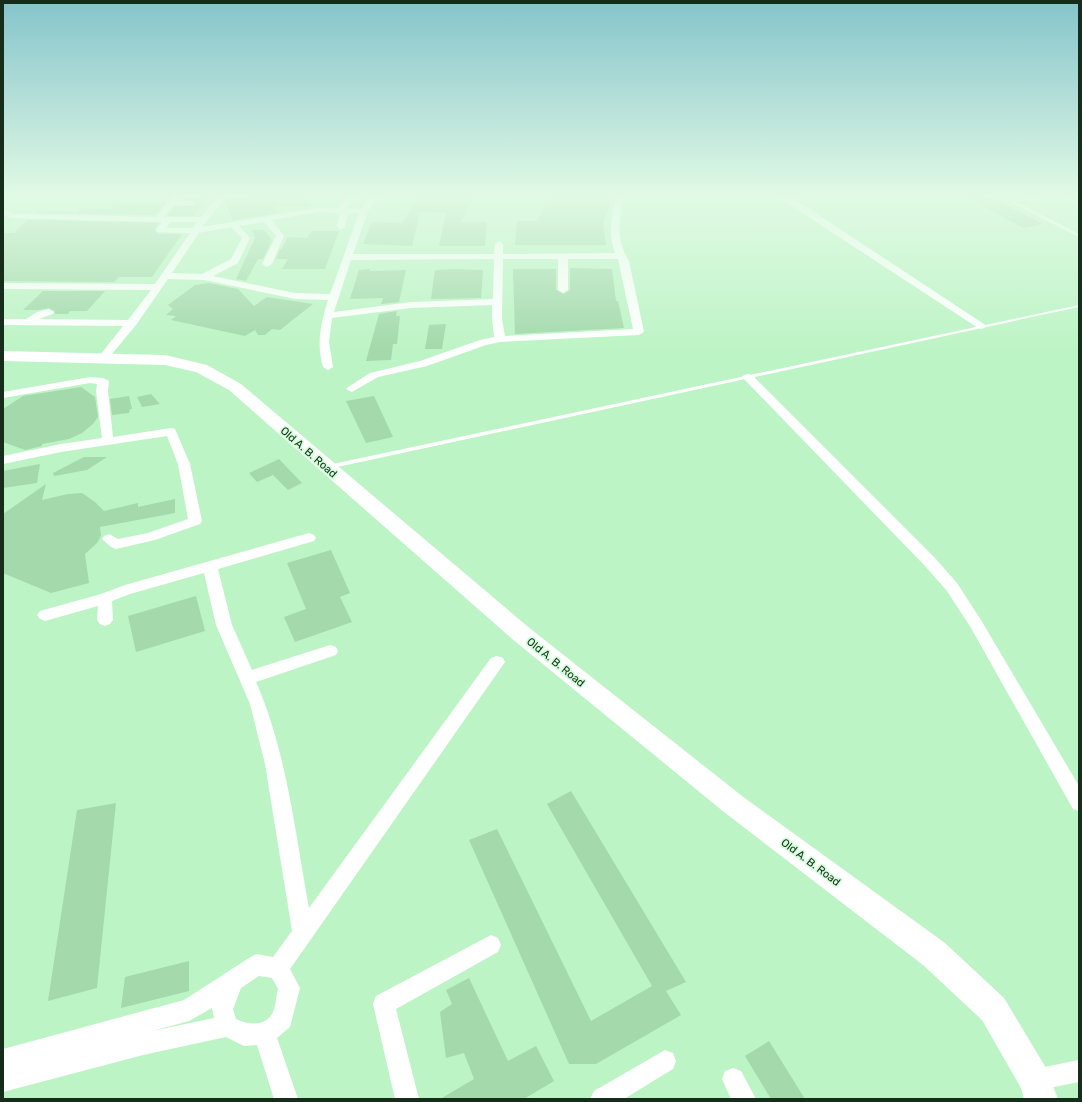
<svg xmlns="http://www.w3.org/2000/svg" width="1082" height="1102" viewBox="0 0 1082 1102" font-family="Rubik,sans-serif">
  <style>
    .building { fill: #a3d9ab }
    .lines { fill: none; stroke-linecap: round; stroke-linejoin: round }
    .lane { fill: #fff; fill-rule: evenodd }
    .street { fill: #fff; fill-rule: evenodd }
    .secondary { fill: #fff; fill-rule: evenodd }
    .labels { text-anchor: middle; stroke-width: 3.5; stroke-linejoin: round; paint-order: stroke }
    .street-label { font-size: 11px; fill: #172d1c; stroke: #d2fed9 }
  </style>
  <rect width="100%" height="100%" fill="#bdf4c5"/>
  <!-- building -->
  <g class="building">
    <polygon points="242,195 304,195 313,207 274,206 277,213 233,220 225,202 227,198 243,199"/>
    <polygon points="420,195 476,195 461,222 487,222 485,246 439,246 446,213 420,212 412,246 363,244 372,222 402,223"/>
    <polygon points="549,195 613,196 603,223 606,245 515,245 517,221 537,221"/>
    <polygon points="963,195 986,195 1043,224 1023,228"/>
    <polygon points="188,196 208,197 194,216 167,216 175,206 192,206 197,204 193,200 185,200"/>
    <polygon points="163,201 167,201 155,215 34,213 36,211 77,212 81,208 110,209 117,203 161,203"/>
    <polygon points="27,220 159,223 155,229 157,234 182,234 152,277 119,277 114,282 3,281 3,233 14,233"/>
    <polygon points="252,230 264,230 272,240 263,259 258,259 246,281 236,279 255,238"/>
    <polygon points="312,231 339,231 325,269 282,269 288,259 276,259 280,249 281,250 288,237 307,238"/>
    <polygon points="570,268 612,269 616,301 618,301 624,328 515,334 513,269 556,269 556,290 564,294 570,290"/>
    <polygon points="370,269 370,271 406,270 399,302 381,304 383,298 350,299 359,270"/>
    <polygon points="453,269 483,270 481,298 431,299 435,270"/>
    <polygon points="209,283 238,289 254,306 267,297 313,304 280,330 272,329 265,335 258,335 255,330 245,336 171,320 176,316 166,315 173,309 168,305 195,285"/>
    <polygon points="43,291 105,291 87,311 70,311 68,314 55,314 55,311 49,308 38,310 23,310"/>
    <polygon points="397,311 396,316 400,316 397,344 393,344 391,360 366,361 379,314"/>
    <polygon points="446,324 442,349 425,349 429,325"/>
    <polygon points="81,387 95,397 98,417 93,424 82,433 69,439 42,444 42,446 25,450 3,442 3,409 23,396"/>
    <polygon points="151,394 160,404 142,407 137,397"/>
    <polygon points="129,396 132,409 130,409 129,413 112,415 110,399"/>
    <polygon points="374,396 393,437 366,443 346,401"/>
    <polygon points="84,457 107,457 87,470 54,476 53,473"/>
    <polygon points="279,459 302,483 288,490 273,475 257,482 249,473"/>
    <polygon points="40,464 37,483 3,488 3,471"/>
    <polygon points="46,484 42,500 68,494 82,493 95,502 104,511 138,503 138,507 175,499 175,513 100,527 101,536 97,543 85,554 89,583 51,593 3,573 3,514"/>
    <polygon points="331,550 350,593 340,597 352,622 295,642 284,617 306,609 287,563"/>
    <polygon points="196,596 205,631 136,652 128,616"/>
    <polygon points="571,791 686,982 666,991 681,1015 596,1064 569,1064 469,840 497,829 591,1021 652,986 547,804"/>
    <polygon points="116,803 97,988 48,1001 77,810"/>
    <polygon points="189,961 189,991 121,1008 125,977"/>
    <polygon points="469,978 508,1061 536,1046 554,1081 524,1099 440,1099 474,1079 464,1053 446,1058 440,1012 452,1004 446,990"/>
    <polygon points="769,1041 805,1099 771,1099 745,1056"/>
  </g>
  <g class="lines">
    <!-- lane -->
    <g class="lane">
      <polygon points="1044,195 1054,195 1027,200 1025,199"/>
      <polygon points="1058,195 1063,195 1079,202 1079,205"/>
      <polygon points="1012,201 1014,201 1079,234 1079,237 1012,203"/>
      <polygon points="1079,305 1079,307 328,469 325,467 328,465"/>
    </g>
    <!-- street -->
    <g class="street">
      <path d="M174,195h6l1,2 -3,4h14l4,2 -4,2h-18l-10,12h37l19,-22h8l-26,32 115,-19h20l12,-11 -1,-2h8l1,2 -11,11 15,1 10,-14h8l-11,16 -15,43h141l1,-10 4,-3 4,3v10l112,-1c-7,-19 -4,-39 2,-58h8c-7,22 -9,46 4,66l15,71 -5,3 -139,7 -14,3 -59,21 -49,11 -26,15 -6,-3 2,-2 22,-14 50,-12 60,-21 14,-3 -2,-18v-14l-81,3 -79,10 -3,24 4,25 -5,3 -5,-3c-7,-24 -2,-44 5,-67l-33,-1 -91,-19 -36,-1 -32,46 -30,36 -4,1 -5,-3 26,-33 -120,-1v-6h23l11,-7 12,-3 5,3 -1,2 -14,5 89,1 23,-30 -148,-1v-6l152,1 35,-51 -33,-1 -1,-2 6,-8 -151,-4 -8,-3v-6l10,5 143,3zM317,212l23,1 -3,14 4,3 4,-3 3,-14h11l-29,81 -35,-1 -82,-17 25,-13 12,-25 -11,-12 25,-4 12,14 -14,28 5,3 5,-3 12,-28 -12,-16zM171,222h26l-4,6h-27zM231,227l11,11 -11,21 -29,15 -30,-1 27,-40zM494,259l-1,40 -82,3 -77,10 17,-52zM503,259h55v31l5,3 5,-3v-31h50l15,70 -128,7 -3,-17z"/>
      <polygon points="775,195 785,195 799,202 987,326 982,329 978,328"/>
      <polygon points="748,374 752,375 935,558 957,583 981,620 1079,786 1079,811 1073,809 971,628 947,591 925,566 744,379 742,377 744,375"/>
      <polygon points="90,377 103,378 109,381 108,391 113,437 171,428 175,429 190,464 202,521 200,524 155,540 116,549 111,547 102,539 104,536 109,534 118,539 148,533 188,519 178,464 167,436 61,452 3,464 3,456 61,444 102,438 96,391 97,384 90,383 3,398 3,392"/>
      <path d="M309,533l5,2 2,3 -2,3 -96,28 14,56 20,45 78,-25 6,2 2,4 -2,4 -80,27c31,70 39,151 53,226l182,-250 6,-2 6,2 2,4 -215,307 10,19 -10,39 -13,11 21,61h-24l-17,-54 -13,1 -18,-9 -83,18 -140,37v-43l181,-49 65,-42 7,-4 17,3 19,-26 -27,-167 -15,-60 -34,-79 -12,-52 -74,21 -18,7 1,19 -3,4 -5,2 -5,-2 -3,-4 1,-14 -53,15 -5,-2 -3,-4 3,-4 61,-17 24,-9zM259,976l13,2 6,11c-2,7 -2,16 -5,23 -7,15 -25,13 -37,7l-3,-10 8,-21zM212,1008l2,10 -62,13 37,-10z"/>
      <polygon points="491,935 498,938 501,945 498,952 396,1009 419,1099 395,1099 373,1004 376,996"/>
      <polygon points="665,1050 673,1053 676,1061 673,1069 624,1099 590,1099 594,1091"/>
      <polygon points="1079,1060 1079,1082 1034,1091 1026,1088 1023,1080 1026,1072 1034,1069"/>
      <polygon points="733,1068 741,1071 756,1099 731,1099 722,1079 725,1071"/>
    </g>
    <!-- secondary -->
    <polygon class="secondary" points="3,351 165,355 207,365 241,384 527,626 742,796 945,943 1004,998 1046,1068 1058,1099 1024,1099 1021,1088 982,1020 923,965 724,812 511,638 229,390 196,372 165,365 3,361"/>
  </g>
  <!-- sky -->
  <linearGradient id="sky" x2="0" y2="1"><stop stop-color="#85c4cb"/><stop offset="0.56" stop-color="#e1fae5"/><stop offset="1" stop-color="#e1fae5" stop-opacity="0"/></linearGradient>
  <rect width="1082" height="349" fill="url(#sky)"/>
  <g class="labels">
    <!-- street labels -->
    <g class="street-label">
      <text transform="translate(309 452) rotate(41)" y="4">Old A. B. Road</text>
      <text transform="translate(556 662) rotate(39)" y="4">Old A. B. Road</text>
      <text transform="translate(811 862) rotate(37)" y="4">Old A. B. Road</text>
    </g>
  </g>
  <!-- border -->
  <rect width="1082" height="1102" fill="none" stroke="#172d1c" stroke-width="8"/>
</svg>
